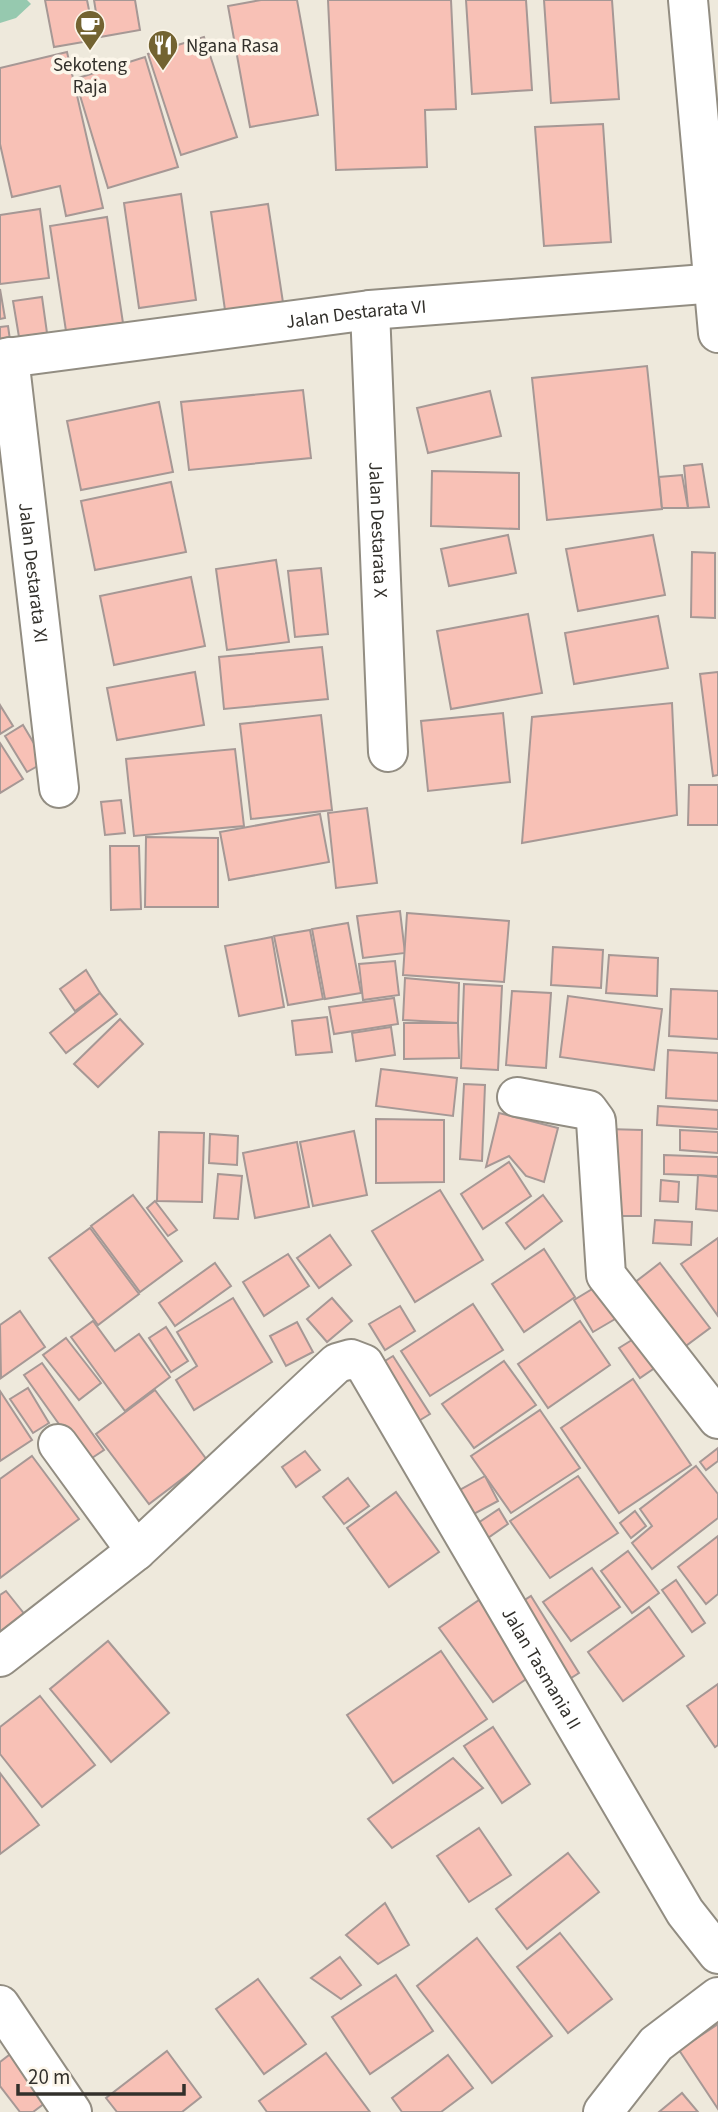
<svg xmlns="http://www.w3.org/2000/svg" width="718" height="2112" viewBox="0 0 718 2112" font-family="'Source Sans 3',sans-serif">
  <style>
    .forest { fill: #96c9af }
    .building { fill: #f8c1b6; stroke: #a69895; stroke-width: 2 }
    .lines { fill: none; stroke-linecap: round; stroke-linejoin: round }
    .minor-casing { stroke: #928d82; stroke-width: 42 }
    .minor { stroke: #fff; stroke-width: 38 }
    .labels { text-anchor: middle; stroke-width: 7; stroke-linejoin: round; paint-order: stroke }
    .poi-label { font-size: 19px; fill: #32302b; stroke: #fcf6ea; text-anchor: start }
    .street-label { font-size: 19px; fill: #32302b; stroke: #fcf6ea }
  </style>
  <rect width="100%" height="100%" fill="#eee9dc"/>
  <!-- forest -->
  <polygon class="forest" points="0,0 27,0 31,4 16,18 0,23"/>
  <!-- building -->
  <g class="building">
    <polygon points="45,0 87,0 95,40 54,47"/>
    <polygon points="94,0 135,0 140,30 100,37"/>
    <polygon points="261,0 297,0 318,115 250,127 228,6"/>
    <polygon points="328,0 451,0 456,109 425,110 427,167 336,170"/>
    <polygon points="466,0 526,0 532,90 472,94"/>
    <polygon points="544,0 612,0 619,99 551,103"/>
    <polygon points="204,37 237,137 181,155 148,54"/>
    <polygon points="67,52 103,208 66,216 60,186 12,197 0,144 0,68"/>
    <polygon points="145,57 178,167 108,188 75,79"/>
    <polygon points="603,124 611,242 544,246 535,127"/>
    <polygon points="181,194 196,300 139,308 124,203"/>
    <polygon points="268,204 284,309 226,317 211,212"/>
    <polygon points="40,209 49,278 0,284 0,215"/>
    <polygon points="107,217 123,323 66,331 50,226"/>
    <polygon points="0,289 5,318 0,319"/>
    <polygon points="42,297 47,333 19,337 13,301"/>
    <polygon points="8,326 12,354 0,356 0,327"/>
    <polygon points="647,366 662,509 547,520 532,378"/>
    <polygon points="303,390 311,458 189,470 181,402"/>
    <polygon points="490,391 501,436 428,453 417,408"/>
    <polygon points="159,402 173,472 81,490 67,421"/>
    <polygon points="702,464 709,507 688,508 684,466"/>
    <polygon points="432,471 519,473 519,529 431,526"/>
    <polygon points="682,475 688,508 662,508 659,477"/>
    <polygon points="171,482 186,552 95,570 81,501"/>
    <polygon points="508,535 516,573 449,586 441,549"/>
    <polygon points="653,535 665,595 578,611 566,549"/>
    <polygon points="692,552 715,553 715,618 691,617"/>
    <polygon points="276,560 289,642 227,650 216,569"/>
    <polygon points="321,568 328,634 295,637 288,571"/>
    <polygon points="191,577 205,646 114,665 100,596"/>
    <polygon points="528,614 542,693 451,709 437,631"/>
    <polygon points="658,616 668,668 574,684 565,633"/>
    <polygon points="322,647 328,699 224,709 219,657"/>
    <polygon points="195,672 204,725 117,740 107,688"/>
    <polygon points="718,672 718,775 713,776 700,674"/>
    <polygon points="672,703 677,815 522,843 532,717"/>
    <polygon points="0,705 13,726 0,734"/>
    <polygon points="503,713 510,782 428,791 421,721"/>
    <polygon points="321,715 332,810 251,819 240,724"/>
    <polygon points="23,725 45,762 27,772 5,736"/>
    <polygon points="0,743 23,779 0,793"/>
    <polygon points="235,749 244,826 134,836 126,759"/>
    <polygon points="689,785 718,785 718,825 688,825"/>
    <polygon points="121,800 125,833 105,835 101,802"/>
    <polygon points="367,808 377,883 336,888 328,813"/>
    <polygon points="320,814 329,862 229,880 220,832"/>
    <polygon points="146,837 218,838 218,907 145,907"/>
    <polygon points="110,846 139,846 141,909 111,910"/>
    <polygon points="400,911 405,953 363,958 357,916"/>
    <polygon points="407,913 509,921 504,982 403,975"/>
    <polygon points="348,923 361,993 325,999 312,929"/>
    <polygon points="310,930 323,999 288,1005 274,936"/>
    <polygon points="272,937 284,1007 239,1016 225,946"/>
    <polygon points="553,947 603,950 601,988 551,985"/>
    <polygon points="609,955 658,958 657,996 606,993"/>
    <polygon points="395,961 399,995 363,1000 359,964"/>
    <polygon points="86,970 100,993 75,1011 60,989"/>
    <polygon points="405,978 459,983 458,1023 403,1020"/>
    <polygon points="464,984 502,986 498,1070 461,1068"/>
    <polygon points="671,989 718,991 718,1039 669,1036"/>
    <polygon points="512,991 551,993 546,1068 506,1065"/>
    <polygon points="100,993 117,1014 66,1053 50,1033"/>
    <polygon points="568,996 662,1009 654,1070 560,1057"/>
    <polygon points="394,998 398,1024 334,1034 329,1007"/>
    <polygon points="327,1017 332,1052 296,1055 292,1021"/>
    <polygon points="120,1019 143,1044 98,1087 74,1064"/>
    <polygon points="404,1023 458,1023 459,1058 404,1059"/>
    <polygon points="391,1027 395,1055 356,1061 352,1033"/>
    <polygon points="668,1050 718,1053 718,1101 666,1098"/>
    <polygon points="381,1069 457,1078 453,1116 376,1106"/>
    <polygon points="464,1084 485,1085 482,1161 460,1159"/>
    <polygon points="658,1106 718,1110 718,1129 657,1125"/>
    <polygon points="499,1113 558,1128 544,1182 526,1176 509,1156 486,1167"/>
    <polygon points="376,1119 444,1120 444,1182 376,1183"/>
    <polygon points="607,1129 642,1130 641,1216 608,1216"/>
    <polygon points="680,1130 718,1132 718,1153 680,1150"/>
    <polygon points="354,1131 367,1195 313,1206 300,1142"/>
    <polygon points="159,1132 204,1133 202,1202 157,1201"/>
    <polygon points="210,1134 238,1136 237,1165 209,1163"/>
    <polygon points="297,1142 309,1207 255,1218 243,1153"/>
    <polygon points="664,1155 718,1157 718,1176 664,1174"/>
    <polygon points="509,1162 531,1196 483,1229 461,1194"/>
    <polygon points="218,1174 242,1176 238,1219 214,1218"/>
    <polygon points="698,1175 718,1177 718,1211 696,1209"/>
    <polygon points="661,1180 679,1182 678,1202 660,1201"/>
    <polygon points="440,1190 483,1260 415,1302 372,1231"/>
    <polygon points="133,1195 182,1261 140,1292 91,1226"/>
    <polygon points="543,1195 562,1221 525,1249 506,1223"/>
    <polygon points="155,1201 177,1230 168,1236 147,1208"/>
    <polygon points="655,1220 692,1222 691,1245 653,1243"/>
    <polygon points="90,1228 139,1294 98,1325 49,1258"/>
    <polygon points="330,1235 351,1265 319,1288 297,1258"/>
    <polygon points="718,1238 718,1316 681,1264"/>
    <polygon points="544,1249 575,1297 524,1332 492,1284"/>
    <polygon points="288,1254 309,1286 264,1316 243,1282"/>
    <polygon points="215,1263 231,1286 175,1326 159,1303"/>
    <polygon points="660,1263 710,1328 683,1348 634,1283"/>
    <polygon points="604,1282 622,1315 593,1332 574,1300"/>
    <polygon points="233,1298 272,1362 194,1410 176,1380 197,1366 177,1332"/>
    <polygon points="332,1298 352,1321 327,1342 307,1319"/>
    <polygon points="473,1304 503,1350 430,1396 401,1351"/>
    <polygon points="400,1306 415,1331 385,1350 369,1324"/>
    <polygon points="20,1311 45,1347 1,1378 0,1325"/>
    <polygon points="93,1321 115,1351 139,1334 170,1377 125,1411 71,1337"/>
    <polygon points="580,1321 610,1365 548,1408 518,1364"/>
    <polygon points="297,1322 313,1352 286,1366 270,1336"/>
    <polygon points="166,1327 188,1361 171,1372 149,1338"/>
    <polygon points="640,1335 659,1365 640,1378 619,1348"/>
    <polygon points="66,1338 101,1383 79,1400 43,1355"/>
    <polygon points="393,1356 430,1414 417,1422 380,1364"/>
    <polygon points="504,1361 536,1405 474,1448 442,1404"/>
    <polygon points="42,1363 104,1450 86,1462 24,1375"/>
    <polygon points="633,1379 691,1465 619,1513 561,1428"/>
    <polygon points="28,1388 49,1423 33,1433 10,1399"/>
    <polygon points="155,1390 207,1460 149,1504 96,1434"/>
    <polygon points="0,1391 32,1440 0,1461"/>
    <polygon points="540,1410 580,1468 511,1513 471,1456"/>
    <polygon points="718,1448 718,1461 706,1470 700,1462"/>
    <polygon points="305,1451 320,1470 296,1487 282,1467"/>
    <polygon points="32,1456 79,1519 0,1578 0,1479"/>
    <polygon points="696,1466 718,1494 718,1518 652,1569 632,1543 652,1526 640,1509"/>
    <polygon points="485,1476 498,1501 472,1515 458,1491"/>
    <polygon points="578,1476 618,1533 550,1578 510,1521"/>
    <polygon points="348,1478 369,1506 344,1524 323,1497"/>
    <polygon points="396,1492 439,1552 389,1587 347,1528"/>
    <polygon points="499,1509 508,1524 485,1540 475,1525"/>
    <polygon points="635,1511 646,1526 631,1538 620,1523"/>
    <polygon points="718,1536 718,1594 706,1604 678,1567"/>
    <polygon points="628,1551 659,1593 632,1613 601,1571"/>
    <polygon points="592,1568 620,1607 571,1641 543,1602"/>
    <polygon points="676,1580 705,1623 692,1632 662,1590"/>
    <polygon points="6,1591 26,1616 0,1637 0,1595"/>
    <polygon points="531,1596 579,1673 560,1685 512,1608"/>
    <polygon points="479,1600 532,1675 493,1702 439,1628"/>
    <polygon points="649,1607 684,1656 623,1701 588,1652"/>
    <polygon points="108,1641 169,1713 111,1762 50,1689"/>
    <polygon points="441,1651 487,1719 393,1783 347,1715"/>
    <polygon points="718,1684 718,1745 715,1747 687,1706"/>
    <polygon points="40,1696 95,1765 42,1807 0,1754 0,1727"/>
    <polygon points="493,1727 530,1784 502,1803 464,1746"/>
    <polygon points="453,1758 483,1788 392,1848 368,1819"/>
    <polygon points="0,1773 39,1825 0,1854"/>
    <polygon points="479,1828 511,1875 469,1902 437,1856"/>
    <polygon points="568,1853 599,1892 527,1949 496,1909"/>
    <polygon points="385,1903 409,1945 378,1964 346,1935"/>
    <polygon points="560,1933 612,1999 568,2033 517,1967"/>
    <polygon points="477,1938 552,2036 492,2083 417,1986"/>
    <polygon points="340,1957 361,1985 341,1999 311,1978"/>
    <polygon points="396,1975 433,2031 370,2074 332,2017"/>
    <polygon points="258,1979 306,2044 264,2074 216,2009"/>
    <polygon points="718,2024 718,2109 679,2050"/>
    <polygon points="167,2051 201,2097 182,2112 117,2112 106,2098"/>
    <polygon points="13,2052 49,2100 33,2112 20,2112 0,2086 0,2062"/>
    <polygon points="326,2053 370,2112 267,2112 259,2101"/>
    <polygon points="448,2055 473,2088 441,2112 402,2112 392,2098"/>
    <polygon points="682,2093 698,2112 659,2112"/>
  </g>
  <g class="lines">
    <!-- minor casing -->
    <g class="minor-casing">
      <g id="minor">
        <polyline points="688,0 718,333"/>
        <path id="s1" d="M370,310l18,442"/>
        <path id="s2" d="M9,357l50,431"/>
        <path id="s3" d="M0,359l370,-49 348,-27"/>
        <polyline points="517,1097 588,1110 596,1121 606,1275 718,1419"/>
        <path id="s4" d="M136,1551l201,-188 14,-4 13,5 321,548 33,42"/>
        <polyline points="0,1657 136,1551 58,1444"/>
        <polyline points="0,2005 72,2112"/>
        <polyline points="603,2112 656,2044 718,1997"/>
      </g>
    </g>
    <!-- minor -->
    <use href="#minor" class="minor"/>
  </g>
  <!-- icons -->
  <defs>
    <g id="cafe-pin" transform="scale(1.575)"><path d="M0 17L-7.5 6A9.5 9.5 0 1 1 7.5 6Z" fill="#736331" stroke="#fcf6ea"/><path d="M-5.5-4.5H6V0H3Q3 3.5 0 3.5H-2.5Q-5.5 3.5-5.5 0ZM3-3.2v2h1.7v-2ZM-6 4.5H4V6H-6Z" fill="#fff"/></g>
    <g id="restaurant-pin" transform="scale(1.575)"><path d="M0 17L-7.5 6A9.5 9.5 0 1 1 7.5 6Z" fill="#736331" stroke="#fcf6ea"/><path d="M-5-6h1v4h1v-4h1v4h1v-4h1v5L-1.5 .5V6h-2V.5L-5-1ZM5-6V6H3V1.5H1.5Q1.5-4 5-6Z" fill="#fff"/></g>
  </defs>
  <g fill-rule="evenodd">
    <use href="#cafe-pin" x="90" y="25"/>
    <use href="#restaurant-pin" x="163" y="45"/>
  </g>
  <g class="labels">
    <!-- poi labels -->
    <g class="poi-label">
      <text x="186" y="52">Ngana Rasa</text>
      <text x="90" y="71" text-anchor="middle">Sekoteng<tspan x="90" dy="22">Raja</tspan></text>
    </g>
    <!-- street labels -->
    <g class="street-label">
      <text dy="7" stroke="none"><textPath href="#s3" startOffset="359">Jalan Destarata VI</textPath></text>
      <text dy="7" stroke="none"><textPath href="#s1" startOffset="220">Jalan Destarata X</textPath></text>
      <text dy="7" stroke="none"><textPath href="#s2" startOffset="217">Jalan Destarata XI</textPath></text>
      <text dy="7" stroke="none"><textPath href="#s4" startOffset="656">Jalan Tasmania II</textPath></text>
    </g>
  </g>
  <!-- scale -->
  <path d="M18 2084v10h166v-10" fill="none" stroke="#32302b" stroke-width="3.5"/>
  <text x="28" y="2084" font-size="21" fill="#32302b" stroke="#fcf6ea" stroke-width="5" paint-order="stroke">20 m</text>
</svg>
